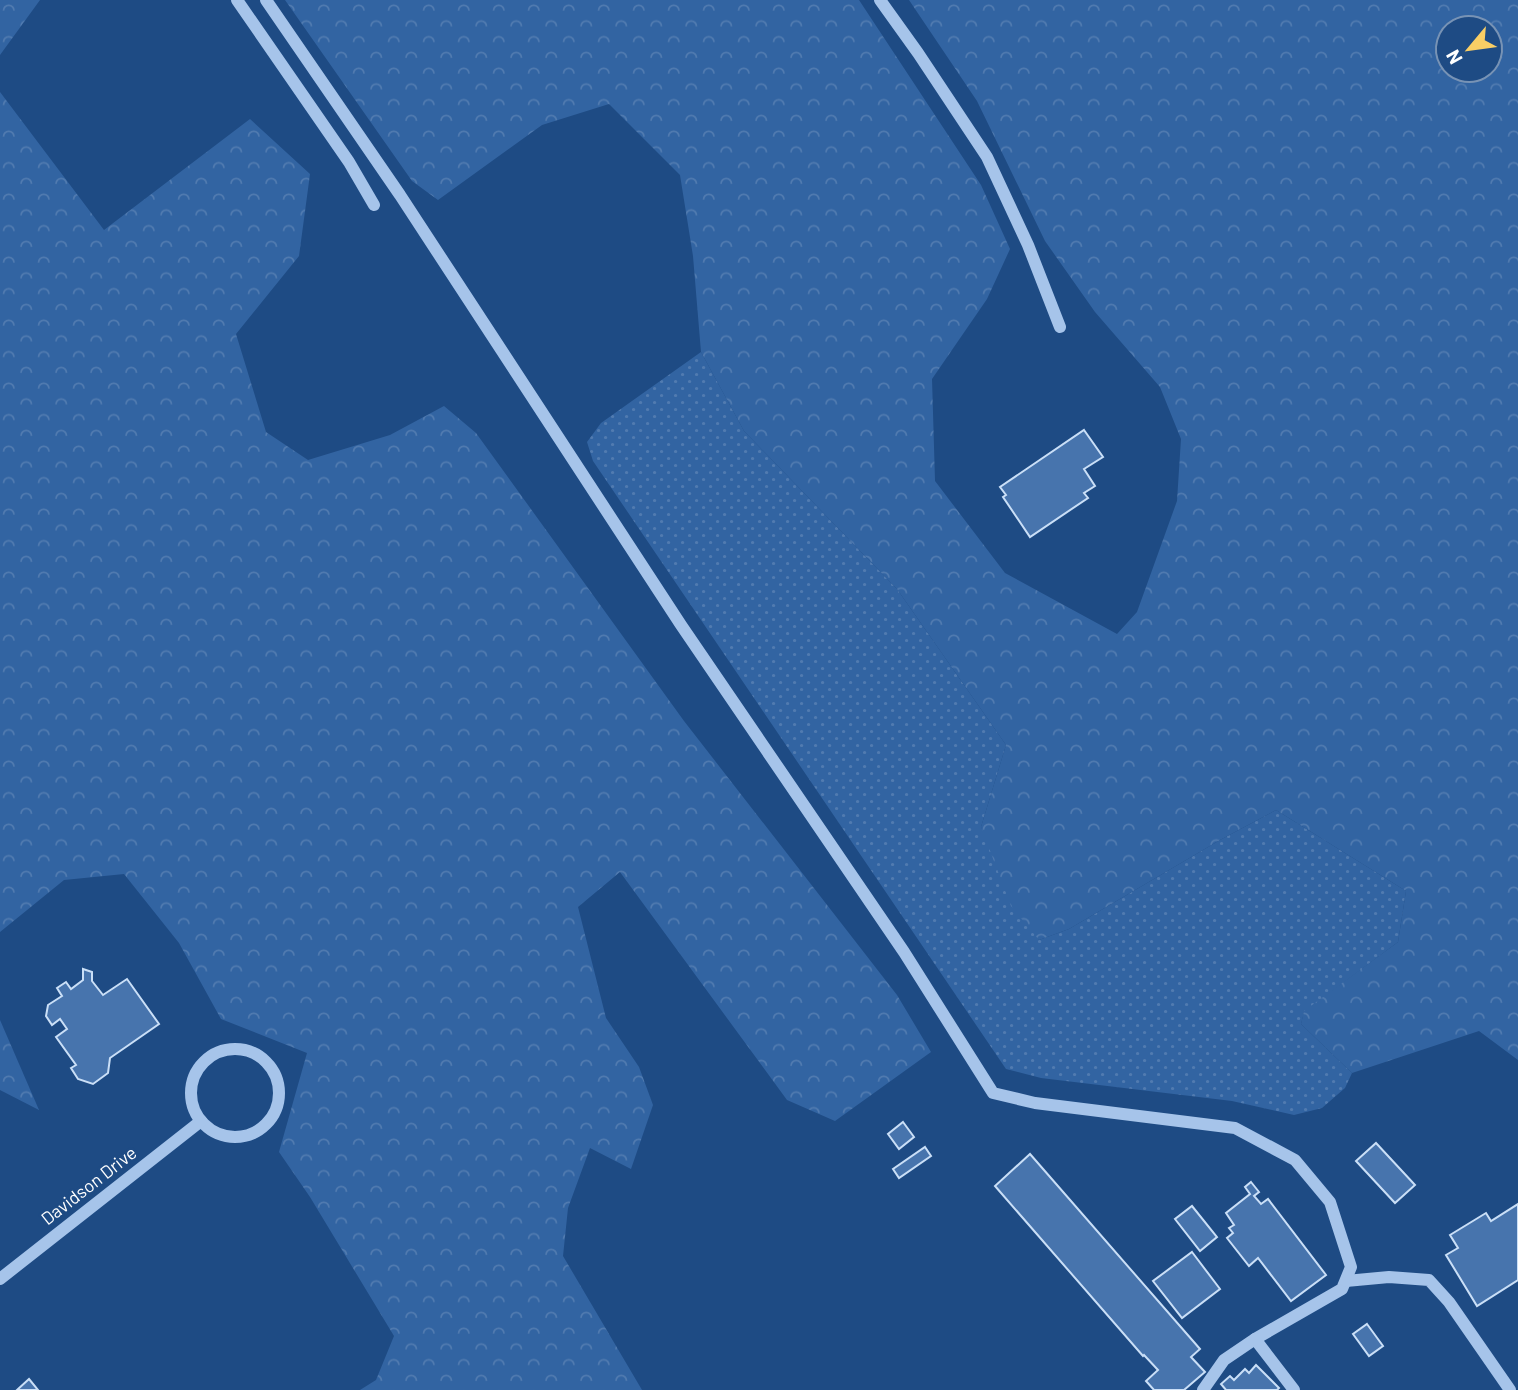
<svg xmlns="http://www.w3.org/2000/svg" width="1518" height="1390" viewBox="0 0 1518 1390" font-family="Barlow,sans-serif">
  <style>
    .grass { fill: url(#grass-dots) }
    .forest { fill: url(#forest-crowns); fill-rule: evenodd }
    .building { fill: #4774ad; stroke: #cadff7; stroke-width: 2 }
    .lines { fill: none; stroke-linecap: round; stroke-linejoin: round }
    .minor { stroke: #a6c4ea; stroke-width: 12 }
    .labels { text-anchor: middle; stroke-width: 5; stroke-linejoin: round; paint-order: stroke }
    .street-label { font-size: 18px; fill: #fff; stroke: #1e4b84 }
  </style>
  <defs>
    <pattern id="grass-dots" width="8" height="8" patternUnits="userSpaceOnUse" patternTransform="scale(1.75)"><rect width="8" height="8" fill="#3264a2"/><path d="M2 2h.1M6 6h.1" fill="none" stroke="#517bb0" stroke-width="1.8" stroke-linecap="round"/></pattern>
    <pattern id="forest-crowns" width="20" height="18" patternUnits="userSpaceOnUse" patternTransform="scale(1.75)"><rect width="20" height="18" fill="#3264a2"/><path d="M2 6a3 3 0 1 1 6 0M12 15a3 3 0 1 1 6 0" fill="none" stroke="#517bb0"/></pattern>
  </defs>
  <rect width="100%" height="100%" fill="#1e4b84"/>
  <!-- grass -->
  <polygon class="grass" points="701,352 744,431 897,589 1006,745 981,827 1039,940 1069,929 1220,840 1276,810 1406,891 1398,942 1304,1012 1301,1024 1352,1073 1345,1088 1322,1108 1294,1115 1232,1101 1041,1078 1006,1069 593,461 587,442 601,423"/>
  <!-- forest -->
  <g class="forest">
    <polygon points="0,0 40,0 0,55"/>
    <path d="M285,0h574l122,185 29,64 -23,50 -55,80 3,102 70,92 112,61 20,-22 40,-111 4,-62 -21,-52 -65,-75 -50,-71 -68,-140 -68,-101h609v1060l-39,-29 -127,42 -51,-49 3,-13 94,-69 8,-51 -130,-81 -56,30 -151,89 -30,11 -28,-34 -30,-79 25,-82 -109,-156 -153,-158 -43,-79 -8,-96 -13,-81 -71,-71 -67,21 -104,75 -26,-19zM1448,28h42v42h-42z"/>
    <polygon points="0,92 104,230 250,119 310,174 299,256 236,334 266,432 308,460 390,435 444,406 476,433 684,721 897,995 931,1052 835,1121 787,1100 620,872 578,907 606,1018 639,1067 653,1105 631,1169 590,1148 568,1208 563,1256 642,1390 360,1390 376,1380 394,1336 310,1197 279,1152 307,1053 221,1019 179,943 124,874 64,880 0,932"/>
    <polygon points="0,1020 39,1110 0,1090"/>
  </g>
  <!-- building -->
  <g class="building">
    <polygon points="1084,430 1103,457 1084,469 1095,486 1084,493 1088,498 1030,537 1003,497 1006,495 1000,487"/>
    <polygon points="83,969 92,972 92,981 103,995 127,979 159,1024 110,1058 108,1073 93,1084 78,1079 71,1068 76,1065 56,1037 67,1029 60,1019 52,1025 46,1016 48,1005 62,996 57,988 66,982 71,989 83,980"/>
    <polygon points="903,1122 914,1137 899,1149 888,1134"/>
    <polygon points="1376,1143 1415,1185 1395,1203 1356,1161"/>
    <polygon points="925,1147 931,1156 899,1178 893,1169"/>
    <polygon points="1030,1154 1200,1349 1191,1357 1205,1372 1184,1390 1154,1390 1146,1381 1158,1370 1144,1355 1143,1356 995,1186"/>
    <polygon points="1251,1182 1259,1192 1254,1196 1261,1204 1268,1199 1326,1275 1291,1301 1258,1258 1249,1266 1227,1238 1233,1233 1229,1228 1234,1225 1226,1213 1250,1194 1245,1187"/>
    <polygon points="1518,1204 1518,1280 1477,1306 1446,1255 1458,1248 1450,1235 1486,1213 1491,1221"/>
    <polygon points="1192,1206 1217,1237 1200,1251 1175,1219"/>
    <polygon points="1192,1252 1220,1289 1182,1318 1153,1281"/>
    <polygon points="1367,1324 1383,1346 1369,1356 1353,1334"/>
    <polygon points="1256,1365 1279,1388 1277,1390 1226,1390 1221,1384 1230,1376 1234,1380 1245,1369 1249,1373"/>
    <polygon points="29,1379 38,1390 17,1390"/>
  </g>
  <g class="lines">
    <!-- minor -->
    <g class="minor">
      <polyline points="237,0 349,162 374,205"/>
      <polyline points="266,0 400,195 681,625 904,952 993,1093 1035,1103 1235,1128 1295,1160 1330,1202 1351,1267 1342,1289 1255,1339 1294,1390"/>
      <polyline points="880,0 918,53 987,157 1028,245 1060,327"/>
      <circle cx="235" cy="1093" r="44"/>
      <polyline points="0,1279 201,1121"/>
      <polyline points="1346,1281 1389,1277 1429,1280 1449,1302 1510,1390"/>
      <polyline points="1203,1390 1224,1360 1255,1339"/>
    </g>
  </g>
  <g class="labels">
    <!-- street labels -->
    <g class="street-label">
      <text transform="translate(89 1186) rotate(-38)" y="6">Davidson Drive</text>
    </g>
  </g>
  <!-- north arrow -->
  <g transform="translate(1469 49) rotate(241)"><circle r="33" fill="#1e4b84" stroke="#7893b5" stroke-width="2"/>
  <path d="M0-5L12 26L0 18L-12 26Z" fill="#f9ce65"/>
  <text y="-10" font-size="19" font-weight="bold" text-anchor="middle" fill="#ffffff">N</text>
  </g>
</svg>
